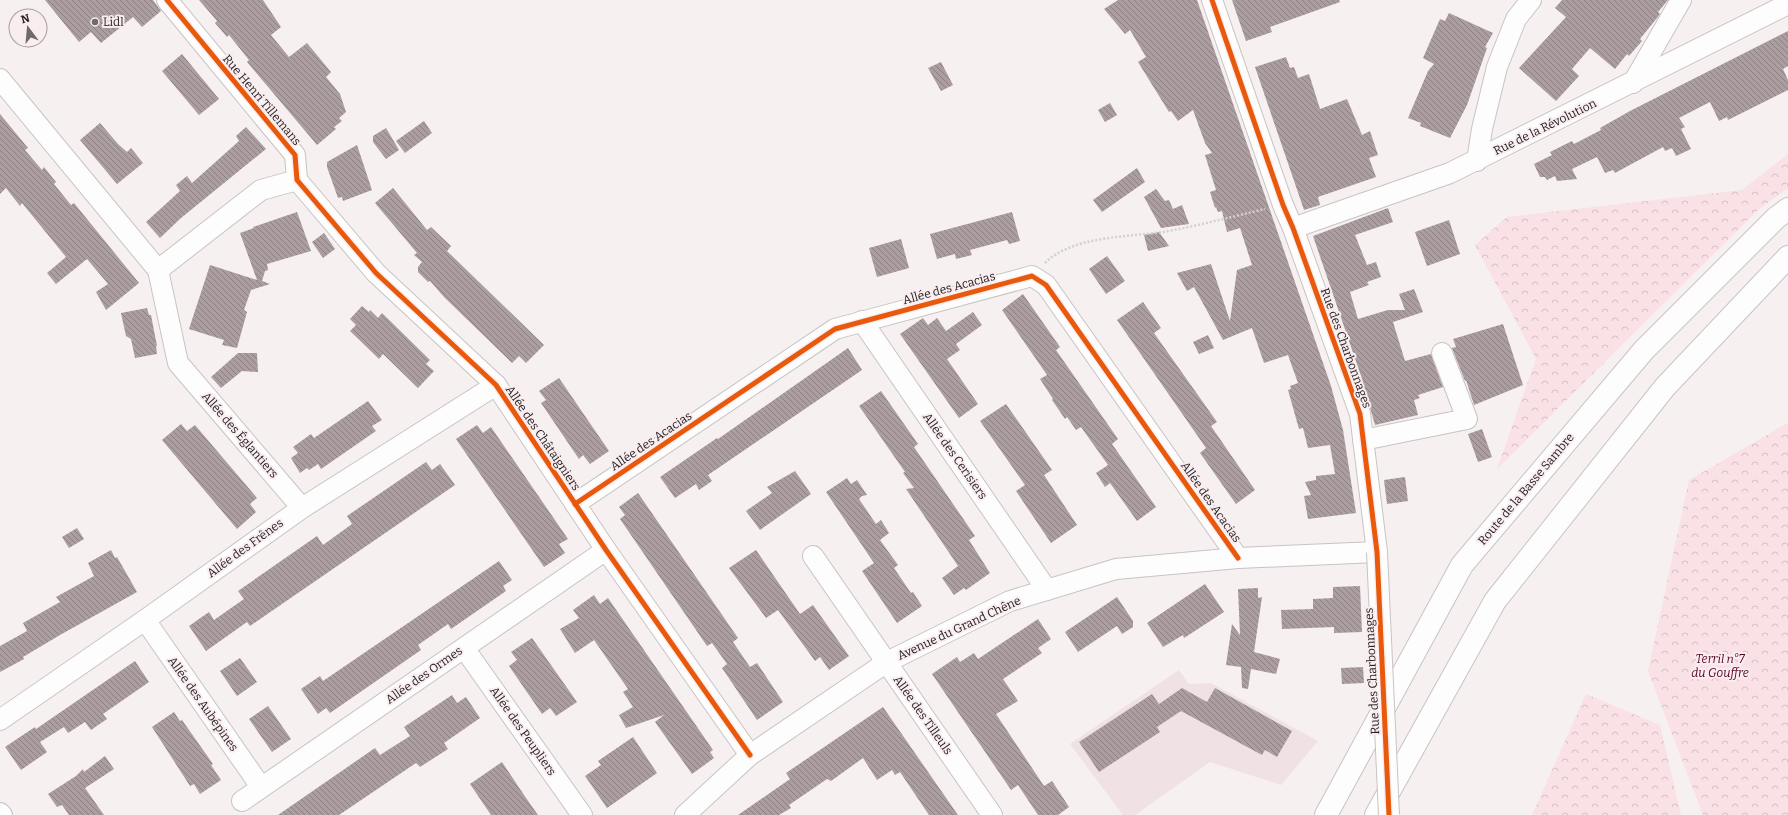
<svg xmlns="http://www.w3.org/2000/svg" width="1788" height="815" viewBox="0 0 1788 815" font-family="Bitter,serif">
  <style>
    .built { fill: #efe1e4 }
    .forest { fill: url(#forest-crowns) }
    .building { fill: url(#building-back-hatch) }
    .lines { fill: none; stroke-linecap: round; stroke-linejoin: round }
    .minor-casing { stroke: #c8c3c4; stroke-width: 22 }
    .highway-casing { stroke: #c8c3c4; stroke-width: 24 }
    .path { stroke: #d2d0d0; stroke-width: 2.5; stroke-dasharray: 2 2; stroke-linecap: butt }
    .minor { stroke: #fefdfd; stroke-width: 20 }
    .highway { stroke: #fefdfd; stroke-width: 22 }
    .minor-bridge-casing { stroke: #c8c3c4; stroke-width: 22; stroke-linecap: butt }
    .minor-bridge { stroke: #fefdfd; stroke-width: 20 }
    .cycleway-casing { stroke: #f9edf0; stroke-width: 8 }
    .cycleway { stroke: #e8590c; stroke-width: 5 }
    .poi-dot { fill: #6f6a6b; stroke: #f9edf0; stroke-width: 1.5 }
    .labels { text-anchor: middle; stroke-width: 4; stroke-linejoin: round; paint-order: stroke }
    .poi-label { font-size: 12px; fill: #262223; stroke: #f9edf0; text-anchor: start }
    .street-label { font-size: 12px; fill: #262223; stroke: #f9edf0 }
    .park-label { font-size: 12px; font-style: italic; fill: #590028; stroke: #f9edf0 }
  </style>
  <defs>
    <pattern id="forest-crowns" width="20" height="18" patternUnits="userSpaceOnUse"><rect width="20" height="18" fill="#f9e1e6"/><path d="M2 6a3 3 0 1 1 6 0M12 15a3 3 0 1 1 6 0" fill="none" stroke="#d5c1c5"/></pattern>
    <pattern id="building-back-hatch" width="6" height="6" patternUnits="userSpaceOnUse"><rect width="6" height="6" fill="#ac9da1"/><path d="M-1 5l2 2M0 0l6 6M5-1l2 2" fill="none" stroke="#8c8083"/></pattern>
  </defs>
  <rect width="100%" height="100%" fill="#f6f0f1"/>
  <!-- built -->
  <polygon class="built" points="1179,670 1189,684 1211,683 1318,741 1281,785 1210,762 1135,815 1123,815 1070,744"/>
  <!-- forest -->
  <g class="forest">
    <polygon points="1788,154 1788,188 1758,210 1497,469 1536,359 1475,245 1507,217 1742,190"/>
    <polygon points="1788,423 1788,815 1703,815 1648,671 1689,480"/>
    <polygon points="1586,694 1660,725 1681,815 1532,815"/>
  </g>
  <!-- building -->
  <g class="building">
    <polygon points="45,0 153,0 161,11 142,27 133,17 101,43 91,32 79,42"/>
    <polygon points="199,0 263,0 281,27 271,35 289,57 307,43 331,72 326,77 340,94 346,112 339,118 342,121 334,127 336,129 317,145 247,62 249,60 229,35 227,37 215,23 217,21"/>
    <polygon points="1118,0 1197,0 1331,386 1343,430 1356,513 1308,519 1304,496 1311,495 1305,482 1316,480 1316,476 1335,474 1330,445 1308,448 1303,428 1299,429 1288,390 1291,389 1290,386 1298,383 1288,355 1264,363 1252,328 1223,340 1194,287 1187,291 1177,273 1211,264 1230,321 1237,270 1252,265 1240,228 1227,232 1222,211 1218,212 1216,207 1215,208 1210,192 1216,190 1205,155 1212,153 1205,143 1193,110 1178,121 1171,111 1169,112 1138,62 1146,57 1130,30 1125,34 1104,9"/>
    <polygon points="1232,0 1339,0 1340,2 1270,27 1272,32 1246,41"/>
    <polygon points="1562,0 1668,0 1658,12 1660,14 1657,18 1640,39 1642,41 1629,56 1627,54 1615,69 1590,48 1572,69 1579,76 1556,101 1519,68 1566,17 1555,8"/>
    <polygon points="1449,13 1493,33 1485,47 1487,48 1467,105 1450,138 1420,126 1421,123 1408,118 1428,71 1434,64 1423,58 1440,19 1445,21"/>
    <polygon points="1788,31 1788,66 1783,69 1788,80 1788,90 1728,120 1727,117 1719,121 1710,102 1679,118 1685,127 1681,129 1691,149 1676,156 1672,148 1665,151 1663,147 1615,173 1613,170 1605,173 1597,157 1572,169 1577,179 1557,181 1555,176 1547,180 1545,177 1540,177 1534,164 1552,155 1550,152 1572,141 1574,144 1601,130 1600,128 1630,111"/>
    <polygon points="182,54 219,99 199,115 162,71"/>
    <polygon points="1286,57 1290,68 1294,67 1298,78 1309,74 1320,109 1347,99 1362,135 1370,131 1378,155 1369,158 1376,177 1318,197 1320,205 1304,210 1255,67"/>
    <polygon points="941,62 953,85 941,91 928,68"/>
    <polygon points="1110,103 1117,115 1105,122 1098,110"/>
    <polygon points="0,114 28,148 25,150 42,170 44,167 56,182 54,184 71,205 74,203 139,283 106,310 96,292 108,284 87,259 56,284 47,273 66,257 22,203 20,206 6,188 0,194"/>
    <polygon points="424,121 432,133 405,153 396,141"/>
    <polygon points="100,123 118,144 127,152 131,148 143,163 117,184 80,140"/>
    <polygon points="246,127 266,149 181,218 160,238 146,222 180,191 176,185 187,176 192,183 239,141 236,136"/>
    <polygon points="386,128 399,150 386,159 373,142 373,136"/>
    <polygon points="357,145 372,190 343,201 342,197 338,198 327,167 327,162"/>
    <polygon points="1137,168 1145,182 1102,212 1093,200"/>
    <polygon points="393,188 427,230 431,227 451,246 447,251 544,345 526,363 519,356 512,363 444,297 430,281 428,282 418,272 418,267 422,262 414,255 417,253 375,203"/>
    <polygon points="1156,189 1165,201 1169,200 1173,209 1182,205 1189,224 1161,228 1144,197"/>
    <polygon points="1388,208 1393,222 1355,235 1367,265 1376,262 1381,277 1367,282 1369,285 1350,292 1358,319 1388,310 1405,310 1399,294 1414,289 1423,312 1393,322 1405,361 1431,354 1443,387 1418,395 1420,398 1414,400 1418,415 1375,425 1361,376 1313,236"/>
    <polygon points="297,212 311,251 267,264 268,270 265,271 262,281 270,284 251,290 244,310 247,312 237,348 222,345 224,340 189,329 210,265 257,280 240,233 254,228 253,227"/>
    <polygon points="1012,212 1020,241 1009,244 1007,240 970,250 972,255 956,259 955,254 937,259 930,234"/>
    <polygon points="1449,220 1460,254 1427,266 1415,232"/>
    <polygon points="1159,232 1169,246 1148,251 1144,235"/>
    <polygon points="324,233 335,249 323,258 312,242"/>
    <polygon points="901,239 909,268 877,277 869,248"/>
    <polygon points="1107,256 1125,281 1106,294 1089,269"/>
    <polygon points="1023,294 1060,347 1056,350 1118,439 1112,444 1156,507 1137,521 1110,483 1105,487 1096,473 1108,465 1081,427 1076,430 1067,417 1065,419 1052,400 1053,399 1040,379 1047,375 1002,310"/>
    <polygon points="1143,302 1161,328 1154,333 1217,422 1211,426 1255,490 1236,504 1200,453 1206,448 1117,320"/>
    <polygon points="362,306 369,312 370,310 378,318 382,313 430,360 426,364 434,371 418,388 383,354 379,359 350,331 356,325 350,319"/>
    <polygon points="147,308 149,315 151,315 157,346 156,346 157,354 135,358 131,339 126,336 121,313"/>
    <polygon points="973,312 982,325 956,344 960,350 947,359 978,404 959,418 900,334 923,318 928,325 937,318 946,331"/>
    <polygon points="1503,324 1523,385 1474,405 1466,380 1465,381 1452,348 1456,347 1453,339"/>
    <polygon points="1208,335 1214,348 1199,354 1193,342"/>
    <polygon points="848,348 862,370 708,475 712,481 699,490 696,484 675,498 660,477 717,438 718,439"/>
    <polygon points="238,353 257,353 258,372 242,371 221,388 211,377"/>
    <polygon points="559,378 609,451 590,464 583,455 579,459 541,403 546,400 539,391"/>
    <polygon points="881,391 918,444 914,447 975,536 969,540 990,573 966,590 964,588 954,595 942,578 958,566 906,489 914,488 903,473 905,472 859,406"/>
    <polygon points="368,401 382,420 372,426 376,431 321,469 318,464 309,470 307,468 300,473 291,458 298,453 293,447 311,434 314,438"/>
    <polygon points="1006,404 1052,470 1044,475 1077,525 1051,543 1016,491 1025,485 980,421"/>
    <polygon points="181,424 187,431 195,425 257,498 250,504 256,512 237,529 162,440"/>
    <polygon points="477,425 483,433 491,427 568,539 559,544 565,553 544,567 456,439"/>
    <polygon points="1482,429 1492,457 1478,462 1468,434"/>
    <polygon points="426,462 432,470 440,464 455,485 250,626 247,622 206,651 189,626 209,612 214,620 244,599 238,591 317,536 323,545 352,524 347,516"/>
    <polygon points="795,471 811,494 760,530 746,511 772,493 767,487"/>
    <polygon points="1405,477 1408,501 1387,504 1384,480"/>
    <polygon points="847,478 851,484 857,480 867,495 862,496 859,499 876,524 881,520 889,533 880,540 898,565 894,568 911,593 913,592 922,606 897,623 862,571 874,563 826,492"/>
    <polygon points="638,493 738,638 733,642 750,667 757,663 783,702 757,720 722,668 727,664 712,643 707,646 620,519 625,515 619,507"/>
    <polygon points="77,528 84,539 69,548 62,537"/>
    <polygon points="111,550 115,558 117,557 137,592 60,635 23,657 24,659 0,672 0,646 27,631 23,623 60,602 56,597 94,576 88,563"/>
    <polygon points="756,550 800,614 813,605 849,656 829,670 820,657 815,661 778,610 766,618 729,568"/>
    <polygon points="499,561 512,580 503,586 506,591 451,629 448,624 418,645 421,650 330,713 326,708 318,714 301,689 320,676 323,681"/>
    <polygon points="1205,584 1224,612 1184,638 1183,635 1163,647 1147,623"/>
    <polygon points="1360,586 1362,632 1334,633 1334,627 1282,629 1281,610 1313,609 1313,599 1333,598 1333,587"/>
    <polygon points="1258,588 1258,598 1262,597 1254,652 1280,659 1276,674 1251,669 1248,689 1242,688 1241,667 1226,665 1232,624 1240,635 1238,589"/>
    <polygon points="594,595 600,604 608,598 713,750 710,752 714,758 692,774 655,722 664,715 626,728 619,715 633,707 623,692 628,689 594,640 575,653 560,629 579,618 573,610"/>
    <polygon points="1117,597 1133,621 1133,627 1122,634 1117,626 1078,652 1065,632"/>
    <polygon points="1038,619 1051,639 1038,648 1042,653 1003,679 1018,701 996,714 1044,786 1052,781 1069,807 1058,815 1038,815 1018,785 1011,790 932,674 957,657 960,662 974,653 978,659"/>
    <polygon points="532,638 577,702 556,716 550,708 542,714 509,666 517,660 511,652"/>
    <polygon points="240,658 257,682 237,696 220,671"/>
    <polygon points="135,661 149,682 103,714 107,719 91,730 85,722 68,733 64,727 40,742 47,752 21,770 5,747 35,727 36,729"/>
    <polygon points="1363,667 1364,683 1342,684 1341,668"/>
    <polygon points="1182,688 1207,702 1215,688 1292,731 1277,757 1265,750 1262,755 1181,711 1157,727 1160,732 1099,772 1079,742 1152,694 1159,704"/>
    <polygon points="452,695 457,703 466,697 480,718 444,743 448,749 420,767 416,763 339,815 278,815 375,748 380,755 410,736 404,727"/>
    <polygon points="268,706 291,739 272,752 249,719"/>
    <polygon points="883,707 958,815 929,815 900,772 895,775 892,770 877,780 863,758 831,781 827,779 789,805 791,808 779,815 738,815 790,779 786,773"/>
    <polygon points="174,712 180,721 182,720 213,764 211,765 221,780 200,794 194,784 190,786 152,727"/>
    <polygon points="633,737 657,773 607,808 585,776 601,765 598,761"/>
    <polygon points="105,756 114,769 85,788 104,815 69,815 62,805 57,807 48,794 76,776 83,769 84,772"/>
    <polygon points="502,762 524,795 538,815 491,815 470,784"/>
  </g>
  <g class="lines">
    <!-- minor casing -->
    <g class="minor-casing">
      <g id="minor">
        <polyline points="167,0 295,155 297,180 376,273 496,385 606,550 750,755"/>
        <polyline points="0,79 158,270 178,363 302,508"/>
        <polyline points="1633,83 1681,0"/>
        <polyline points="1477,161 1482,129 1497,67 1516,19 1531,0"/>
        <polyline points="1293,228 1450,173 1788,4"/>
        <polyline points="158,270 261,190 297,180"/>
        <polyline points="862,321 1047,590"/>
        <polyline points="1363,440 1467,419 1442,353"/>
        <polyline points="575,504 835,329 1032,276 1046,285 1238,558"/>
        <polyline points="813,556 992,815"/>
        <polyline points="145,620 261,787"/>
        <polyline points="464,648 582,815"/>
        <polyline points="0,720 145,620 302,508 496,385"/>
        <polyline points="242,801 606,550"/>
        <polyline points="0,813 2,815"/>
        <polyline points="685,815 750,755 887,662 1010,601 1116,569 1238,558 1377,552 1360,414 1293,228 1283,205 1212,0"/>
      </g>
    </g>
    <!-- highway casing -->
    <g class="highway-casing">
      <g id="highway">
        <polyline points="1326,815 1462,565 1644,350 1776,218 1788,209"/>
        <polyline points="1376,815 1495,601 1665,387 1788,257"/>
      </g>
    </g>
    <!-- path -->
    <path class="path" d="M1045,263c27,-27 82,-26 118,-31 34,-6 68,-15 102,-23"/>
    <!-- minor -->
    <use href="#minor" class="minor"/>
    <!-- highway -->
    <use href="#highway" class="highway"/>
    <!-- minor-bridge casing -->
    <g class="minor-bridge-casing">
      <polyline id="minor-bridge" points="1377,552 1389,815"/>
    </g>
    <!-- minor-bridge -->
    <use href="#minor-bridge" class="minor-bridge"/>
    <!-- cycleway casing -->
    <g class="cycleway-casing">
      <g id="cycleway">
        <polyline points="167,0 295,155 297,180 376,273 496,385 606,550 750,755"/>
        <polyline points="1212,0 1283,205 1293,228 1360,414 1377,552 1389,815"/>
        <polyline points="575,504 835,329 1032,276 1046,285 1238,558"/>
      </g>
    </g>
    <!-- cycleway -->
    <use href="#cycleway" class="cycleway"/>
  </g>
  <!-- markers -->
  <circle class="poi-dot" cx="95" cy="22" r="4"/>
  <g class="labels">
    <!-- poi labels -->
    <g class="poi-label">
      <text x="103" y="26">Lidl</text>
    </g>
    <!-- street labels -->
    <g class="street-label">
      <text transform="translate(262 100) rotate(50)" y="4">Rue Henri Tillemans</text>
      <text transform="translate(1545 127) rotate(-26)" y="4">Rue de la Révolution</text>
      <text transform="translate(949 288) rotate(-15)" y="4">Allée des Acacias</text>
      <text transform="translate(1346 348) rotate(70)" y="4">Rue des Charbonnages</text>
      <text transform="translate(240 435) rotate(49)" y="4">Allée des Églantiers</text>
      <text transform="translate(543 438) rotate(56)" y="4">Allée des Châtaigniers</text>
      <text transform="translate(651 441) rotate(-34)" y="4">Allée des Acacias</text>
      <text transform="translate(955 456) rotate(55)" y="4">Allée des Cerisiers</text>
      <text transform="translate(1526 489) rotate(-50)" y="4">Route de la Basse Sambre</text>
      <text transform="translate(1211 502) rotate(55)" y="4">Allée des Acacias</text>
      <text transform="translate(245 548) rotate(-36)" y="4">Allée des Frênes</text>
      <text transform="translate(959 628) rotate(-25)" y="4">Avenue du Grand Chêne</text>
      <text transform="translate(1372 671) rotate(-93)" y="4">Rue des Charbonnages</text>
      <text transform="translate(424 675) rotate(-35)" y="4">Allée des Ormes</text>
      <text transform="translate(203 704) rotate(55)" y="4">Allée des Aubépines</text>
      <text transform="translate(923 715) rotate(55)" y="4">Allée des Tilleuls</text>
      <text transform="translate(523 731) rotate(55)" y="4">Allée des Peupliers</text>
    </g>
    <!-- park labels -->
    <g class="park-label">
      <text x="1720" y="663">Terril n°7<tspan x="1720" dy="14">du Gouffre</tspan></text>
    </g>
  </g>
  <!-- north arrow -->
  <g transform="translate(28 28) rotate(344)"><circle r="19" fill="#f9edf0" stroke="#a59c9e"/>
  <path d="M0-3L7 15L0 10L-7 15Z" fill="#6f6a6b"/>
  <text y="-6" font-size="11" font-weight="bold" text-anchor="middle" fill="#262223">N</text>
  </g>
</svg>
